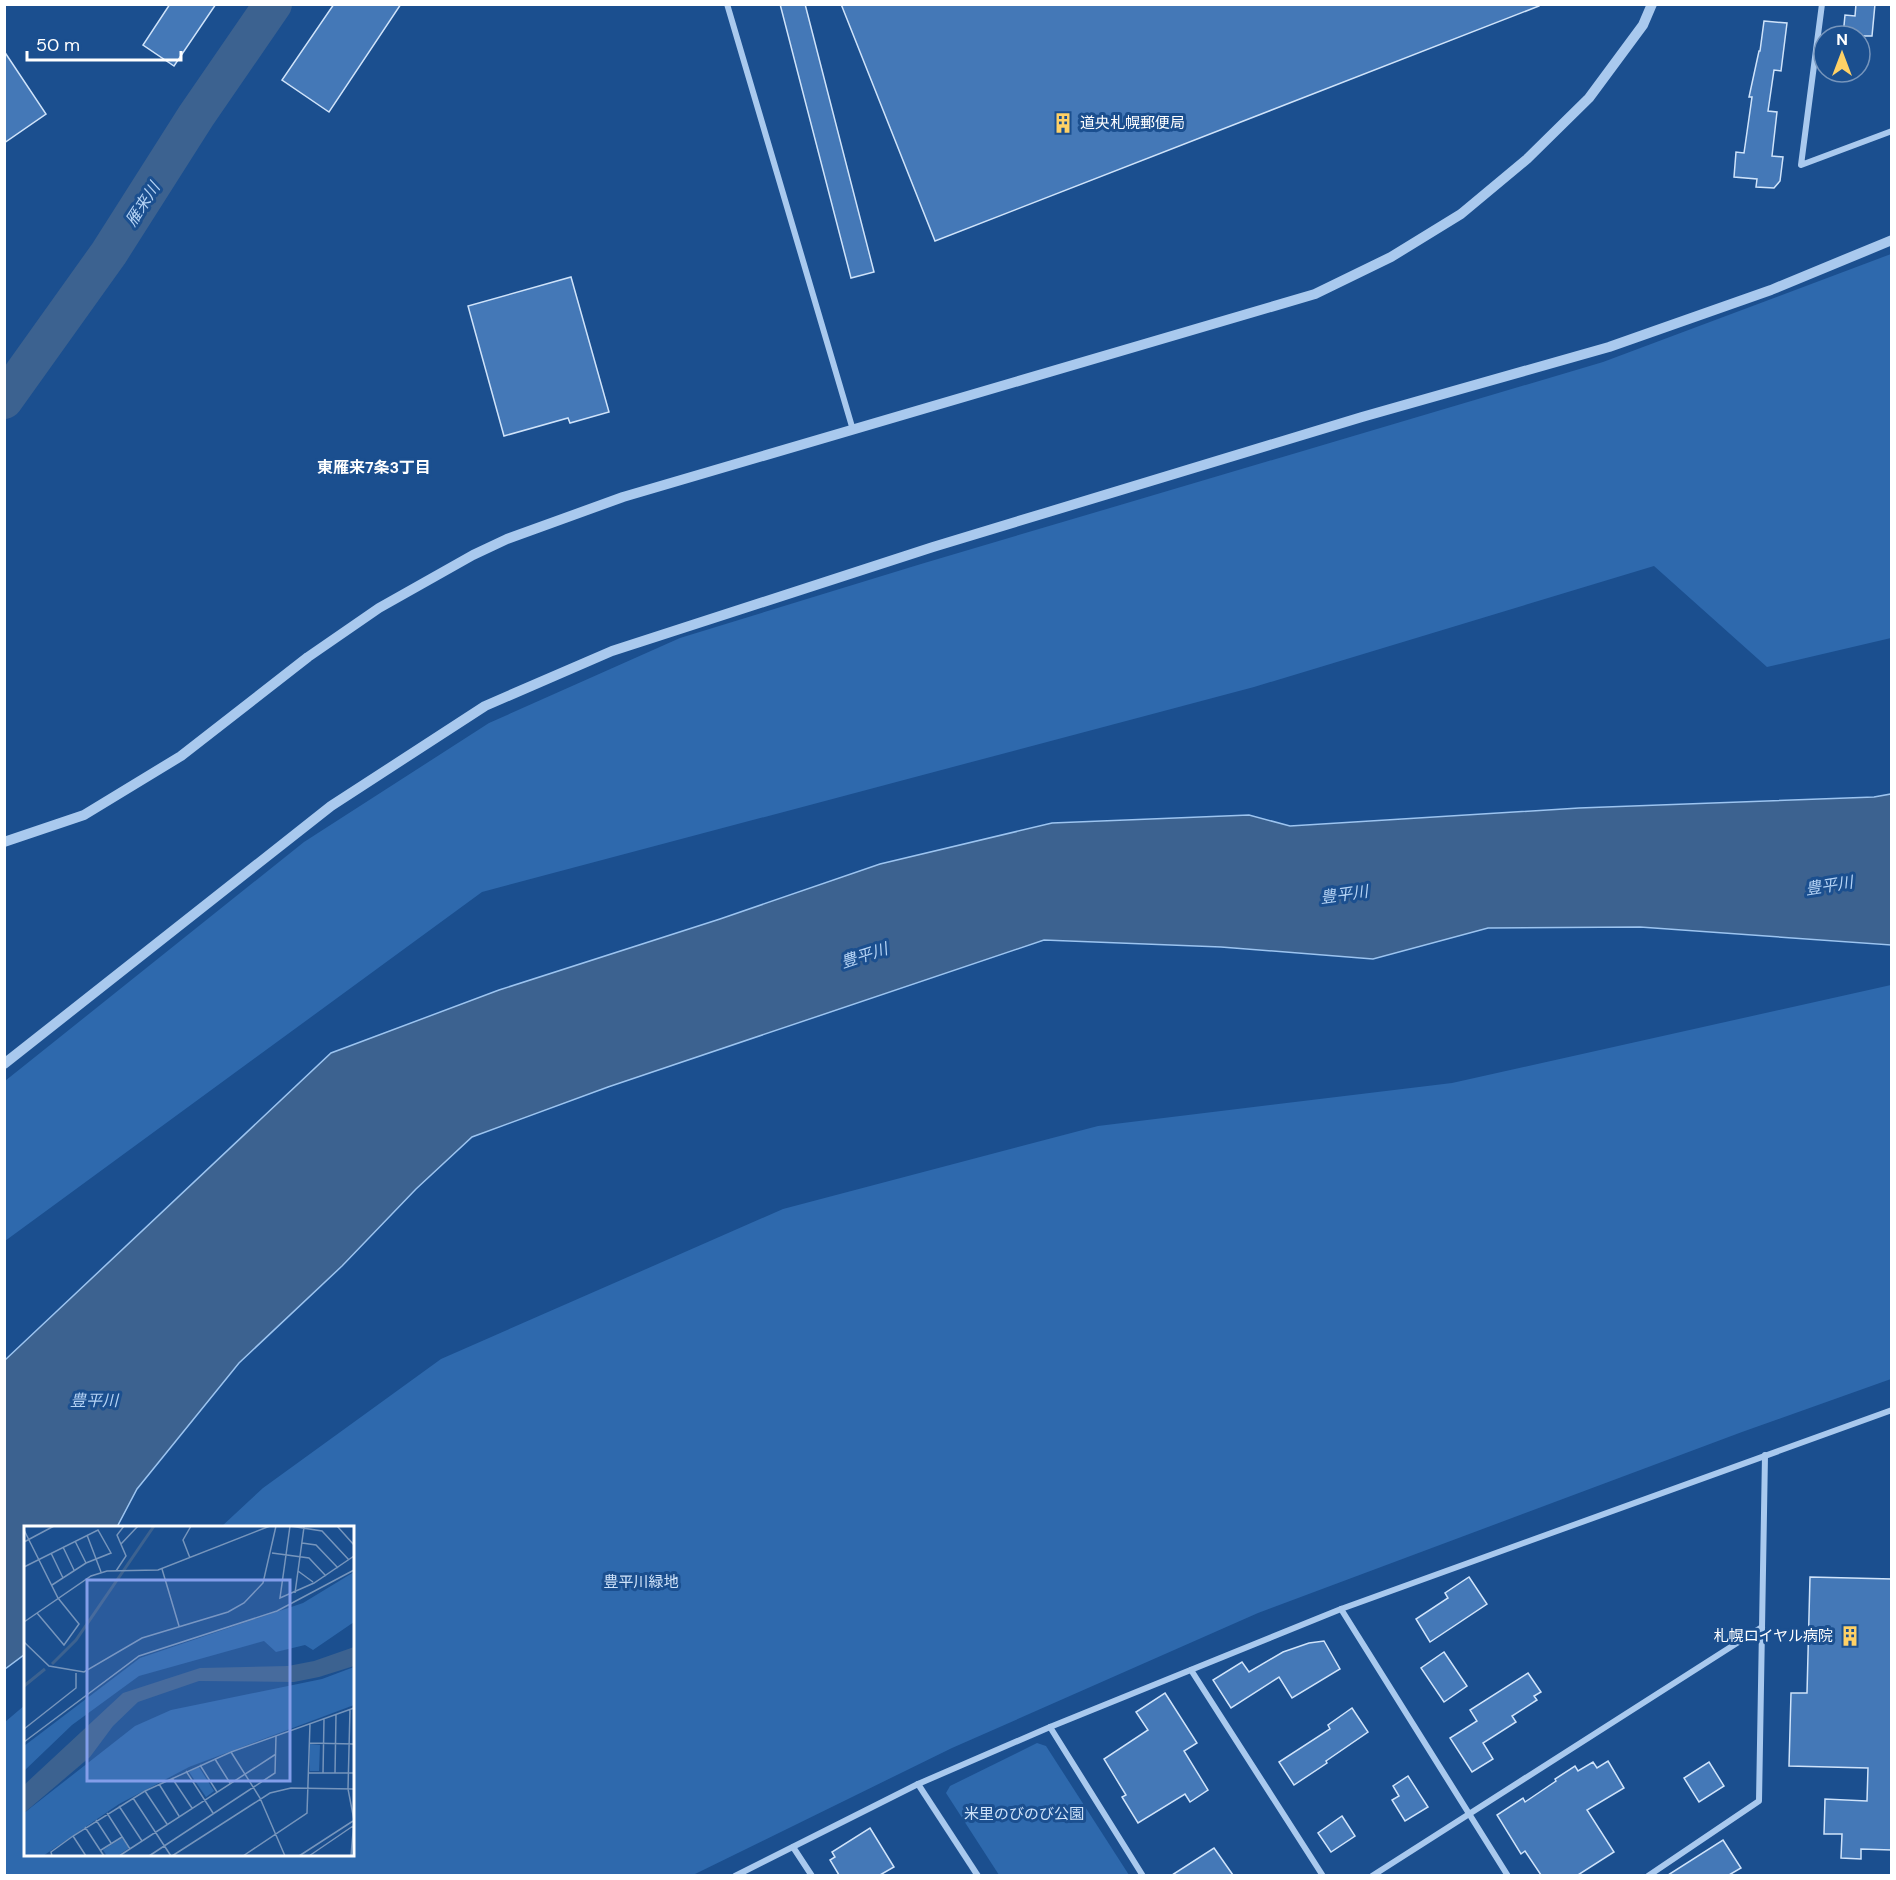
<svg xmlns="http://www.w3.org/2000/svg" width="1896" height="1880" viewBox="0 0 1896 1880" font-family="'DM Sans','Noto Sans JP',sans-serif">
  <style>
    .green { fill: #2e69ad }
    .water { fill: #3c6290; stroke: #9cc4f0; stroke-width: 1.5 }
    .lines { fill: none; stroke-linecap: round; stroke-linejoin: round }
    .river { stroke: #3c6290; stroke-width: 38 }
    .building { fill: #4478b7; stroke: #cfe3fa; stroke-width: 1.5 }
    .minor { stroke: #a9c9ee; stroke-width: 6 }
    .tertiary { stroke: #a9c9ee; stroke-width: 10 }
    .labels { text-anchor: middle; stroke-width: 6; stroke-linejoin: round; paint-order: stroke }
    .poi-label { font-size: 15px; fill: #fff; stroke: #1b4f8f; text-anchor: start }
    .park-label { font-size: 15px; fill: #cfe3fa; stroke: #1b4f8f }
    .water-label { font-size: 16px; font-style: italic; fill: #b5d3f5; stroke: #1b4f8f }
    .neighbourhood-label { font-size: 16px; font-weight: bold; fill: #fff; stroke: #1b4f8f }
    .inset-river { fill: none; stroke: #3c6290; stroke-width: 3 }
    .inset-road { fill: none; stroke: #7695bc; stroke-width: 1.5 }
    .view { fill: #839eea; fill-opacity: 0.15; stroke: #839eea; stroke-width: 3 }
    .inset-edge { fill: none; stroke: #fff; stroke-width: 3 }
  </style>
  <rect width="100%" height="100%" fill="#1b4f8f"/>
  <!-- green -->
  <g class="green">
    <polygon points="1891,254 1891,638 1767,667 1654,566 1254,687 482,892 5,1241 5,1081 304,842 489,723 680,638 921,564 1603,362"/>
    <polygon points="1891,985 1891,1379 1742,1432 1258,1613 952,1748 693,1875 5,1875 5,1722 25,1705 26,1854 352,1854 352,1528 221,1527 263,1488 441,1359 783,1209 1098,1126 1452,1083"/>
    <polygon points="1037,1743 1046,1746 1129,1875 999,1875 946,1793 950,1786"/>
  </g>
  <!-- water -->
  <polygon class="water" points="1891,794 1891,945 1640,927 1488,928 1373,959 1221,947 1044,940 608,1087 472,1137 416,1189 342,1266 239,1363 137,1489 117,1527 26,1528 25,1654 5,1669 5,1360 331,1053 499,990 720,919 880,864 1052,823 1249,815 1290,826 1579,808 1874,797"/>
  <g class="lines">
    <!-- river -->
    <polyline class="river" points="4,400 109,253 196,116 273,4"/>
  </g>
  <!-- building -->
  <g class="building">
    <polygon points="170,4 216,4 174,66 143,45"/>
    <polygon points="334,4 401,4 329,112 282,80"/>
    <polygon points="780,4 805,4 874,272 851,278"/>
    <polygon points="841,4 1539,4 1539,6 935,241"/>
    <polygon points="1856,4 1875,4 1872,36 1843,36 1845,15 1855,16"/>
    <polygon points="1764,21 1787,23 1781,71 1774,70 1768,111 1777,112 1772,156 1783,157 1780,181 1774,188 1756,187 1757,179 1734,177 1736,152 1744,153 1752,97 1749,97 1759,51 1760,51"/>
    <polygon points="4,51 46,114 4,143"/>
    <polygon points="571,277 609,412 570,423 568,418 504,436 468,306"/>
    <polygon points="1469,1577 1487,1604 1430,1642 1416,1619 1448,1598 1445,1593"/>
    <polygon points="1810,1577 1892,1579 1892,1850 1861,1849 1861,1859 1841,1858 1842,1834 1824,1834 1825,1799 1867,1801 1868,1768 1789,1766 1791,1693 1807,1693"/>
    <polygon points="1324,1641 1340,1669 1292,1698 1279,1677 1231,1708 1213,1680 1242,1662 1249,1672 1283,1652 1309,1643"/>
    <polygon points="1444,1652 1467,1686 1444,1702 1421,1668"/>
    <polygon points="1528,1673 1541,1692 1534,1696 1537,1700 1512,1716 1516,1722 1483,1743 1493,1759 1472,1772 1450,1738 1477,1721 1470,1710"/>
    <polygon points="1165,1693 1197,1743 1184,1751 1208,1790 1190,1802 1185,1794 1138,1823 1122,1797 1126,1795 1104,1759 1148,1730 1136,1712"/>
    <polygon points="1352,1708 1368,1732 1326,1761 1327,1763 1294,1785 1279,1762 1330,1729 1328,1725"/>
    <polygon points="1608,1761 1624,1788 1587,1810 1614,1852 1578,1875 1541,1875 1525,1851 1521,1854 1497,1815 1523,1798 1525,1802 1556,1781 1555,1779 1575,1766 1578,1771 1593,1762 1597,1768"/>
    <polygon points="1709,1762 1724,1786 1699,1802 1684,1778"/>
    <polygon points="1408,1776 1428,1807 1405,1821 1392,1800 1399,1796 1393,1786"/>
    <polygon points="1342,1816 1355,1836 1331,1852 1318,1833"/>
    <polygon points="870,1828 894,1867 880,1875 839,1875 830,1860 835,1857 832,1852"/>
    <polygon points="1723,1840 1741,1868 1729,1875 1668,1875"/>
    <polygon points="1214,1848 1233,1875 1172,1875"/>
  </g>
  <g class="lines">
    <!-- minor -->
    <g class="minor">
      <polyline points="727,4 853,430"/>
      <polyline points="1822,4 1801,165 1892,131"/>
      <polyline points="1341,1609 1508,1876"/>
      <polyline points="1191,1670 1323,1876"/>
      <polyline points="1050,1727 1143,1876"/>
      <polyline points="918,1784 978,1876"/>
      <polyline points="793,1847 812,1876"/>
      <polyline points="735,1876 918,1784 1050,1727 1341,1609 1892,1410"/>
      <polyline points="1372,1876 1762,1627"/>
      <polyline points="1648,1876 1759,1801 1765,1455"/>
    </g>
    <!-- tertiary -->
    <g class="tertiary">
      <polyline points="4,842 84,815 181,756 308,657 379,608 473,555 507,539 623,497 1315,294 1391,257 1461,214 1527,159 1589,98 1643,25 1652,4"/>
      <polyline points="4,1064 331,806 485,706 612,651 933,547 1362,417 1609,347 1771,290 1892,240"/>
    </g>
  </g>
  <!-- icons -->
  <defs>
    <g id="building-bare" transform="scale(1.62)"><path d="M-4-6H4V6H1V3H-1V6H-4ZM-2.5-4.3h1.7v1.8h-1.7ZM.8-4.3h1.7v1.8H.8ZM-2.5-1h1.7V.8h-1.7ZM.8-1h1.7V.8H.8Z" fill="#ffd166" stroke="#1b4f8f" stroke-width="2.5" paint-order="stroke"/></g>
  </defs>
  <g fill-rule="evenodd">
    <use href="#building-bare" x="1063" y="123"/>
    <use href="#building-bare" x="1850" y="1636"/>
  </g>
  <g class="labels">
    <!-- poi labels -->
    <g class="poi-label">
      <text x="1080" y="128">道央札幌郵便局</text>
      <text x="1833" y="1641" text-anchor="end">札幌ロイヤル病院</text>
    </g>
    <!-- park labels -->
    <g class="park-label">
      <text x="641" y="1587">豊平川緑地</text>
      <text x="1024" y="1819">米里のびのび公園</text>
    </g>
    <!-- water labels -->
    <g class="water-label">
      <text transform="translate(142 204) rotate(-57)" y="6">雁来川</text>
      <text transform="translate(1829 885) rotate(-9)" y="6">豊平川</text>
      <text transform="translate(1344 894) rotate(-8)" y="6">豊平川</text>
      <text transform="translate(864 955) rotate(-18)" y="6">豊平川</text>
      <text x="94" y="1406">豊平川</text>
    </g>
    <!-- neighbourhood labels -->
    <g class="neighbourhood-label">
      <text x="374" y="473">東雁来7条3丁目</text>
    </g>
  </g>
  <!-- overview -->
  <g transform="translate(24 1526)">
    <rect width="330" height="330" fill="#1b4f8f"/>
    <path d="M330,46v50l-41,28 -8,-5 -29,7 -12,-11 -125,35 -67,49 -48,46v-25l116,-88 163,-55zM330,141v38l-165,62 -70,37 -76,52h-19v-43l111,-87 36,-16 151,-31zM286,218l10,1 -1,26h-9zM175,241l15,24 -8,6 -17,-25zM98,312l7,10 -12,8h-10l-4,-6z" fill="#2e69ad"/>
    <path d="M330,121v19l-35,11 -25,5 -95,-1 -61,21 -25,24 -23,31 -66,56v-28l99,-92 77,-25 88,-2 26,-5z" fill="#3c6290"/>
    <path class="inset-river" d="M28,138l24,-24 78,-114M0,160l21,-17"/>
    <path class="inset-road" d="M266,0l-10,72 34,-15 40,-27M266,0l32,5 27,29M313,0l17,19M0,4l34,68 21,26 -15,21 -27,-32M63,9l14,37M51,15l11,22M0,16l30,-16M278,17l14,2 22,23M97,18l17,-18M39,21l11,23M27,27l12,25M248,27l37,5 17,18M166,32l-7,-18 8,-14M0,41l74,-37 13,23 -25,10 -34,22M138,43l17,57M92,45l10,-15 -9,-21 7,-9M274,45l15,11M271,67l9,-66M0,96l67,-46 16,-5 51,-1 112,-44M0,116l25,24 35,6 58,-34 86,-26 16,-9 19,-20 13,-57M326,183l-2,80 6,31 -3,36M0,203l52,-41v-15M0,216l115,-86 138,-45 77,-41M285,217l45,1M207,226l29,46 25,58M191,233l15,24M176,239l17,27M162,245l27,42M284,247h46M299,247l1,-54M311,247l1,-59M148,252l20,30M135,258l20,32M121,265l22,33M109,272l38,58M95,280l23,35M83,287l23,36M72,294l15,23M61,301l19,29M49,310l13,20M77,324l21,-13M28,330l-1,-4 22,-16 72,-45 86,-39 123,-44M95,330l157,-102M125,330l126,-83 1,-37M148,330l98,-63 21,-5 63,1M219,330l64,-43 3,-89M275,330l54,-35M285,330l44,-30"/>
    <path class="view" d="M63,54h203v201h-203z"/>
    <rect width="330" height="330" class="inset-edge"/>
  </g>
  <!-- border -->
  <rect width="1896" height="1880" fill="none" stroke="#ffffff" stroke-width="12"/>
  <!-- north arrow -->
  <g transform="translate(1842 54)"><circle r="28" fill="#1b4f8f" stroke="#7695bc" stroke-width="1.5"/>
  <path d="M0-4.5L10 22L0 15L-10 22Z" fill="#ffd166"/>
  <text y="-9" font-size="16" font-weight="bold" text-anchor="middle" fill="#ffffff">N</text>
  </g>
  <!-- scale -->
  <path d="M27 51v9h154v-9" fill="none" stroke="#ffffff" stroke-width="3"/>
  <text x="36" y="51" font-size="18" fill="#ffffff" stroke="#1b4f8f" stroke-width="4.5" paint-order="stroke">50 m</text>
</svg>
